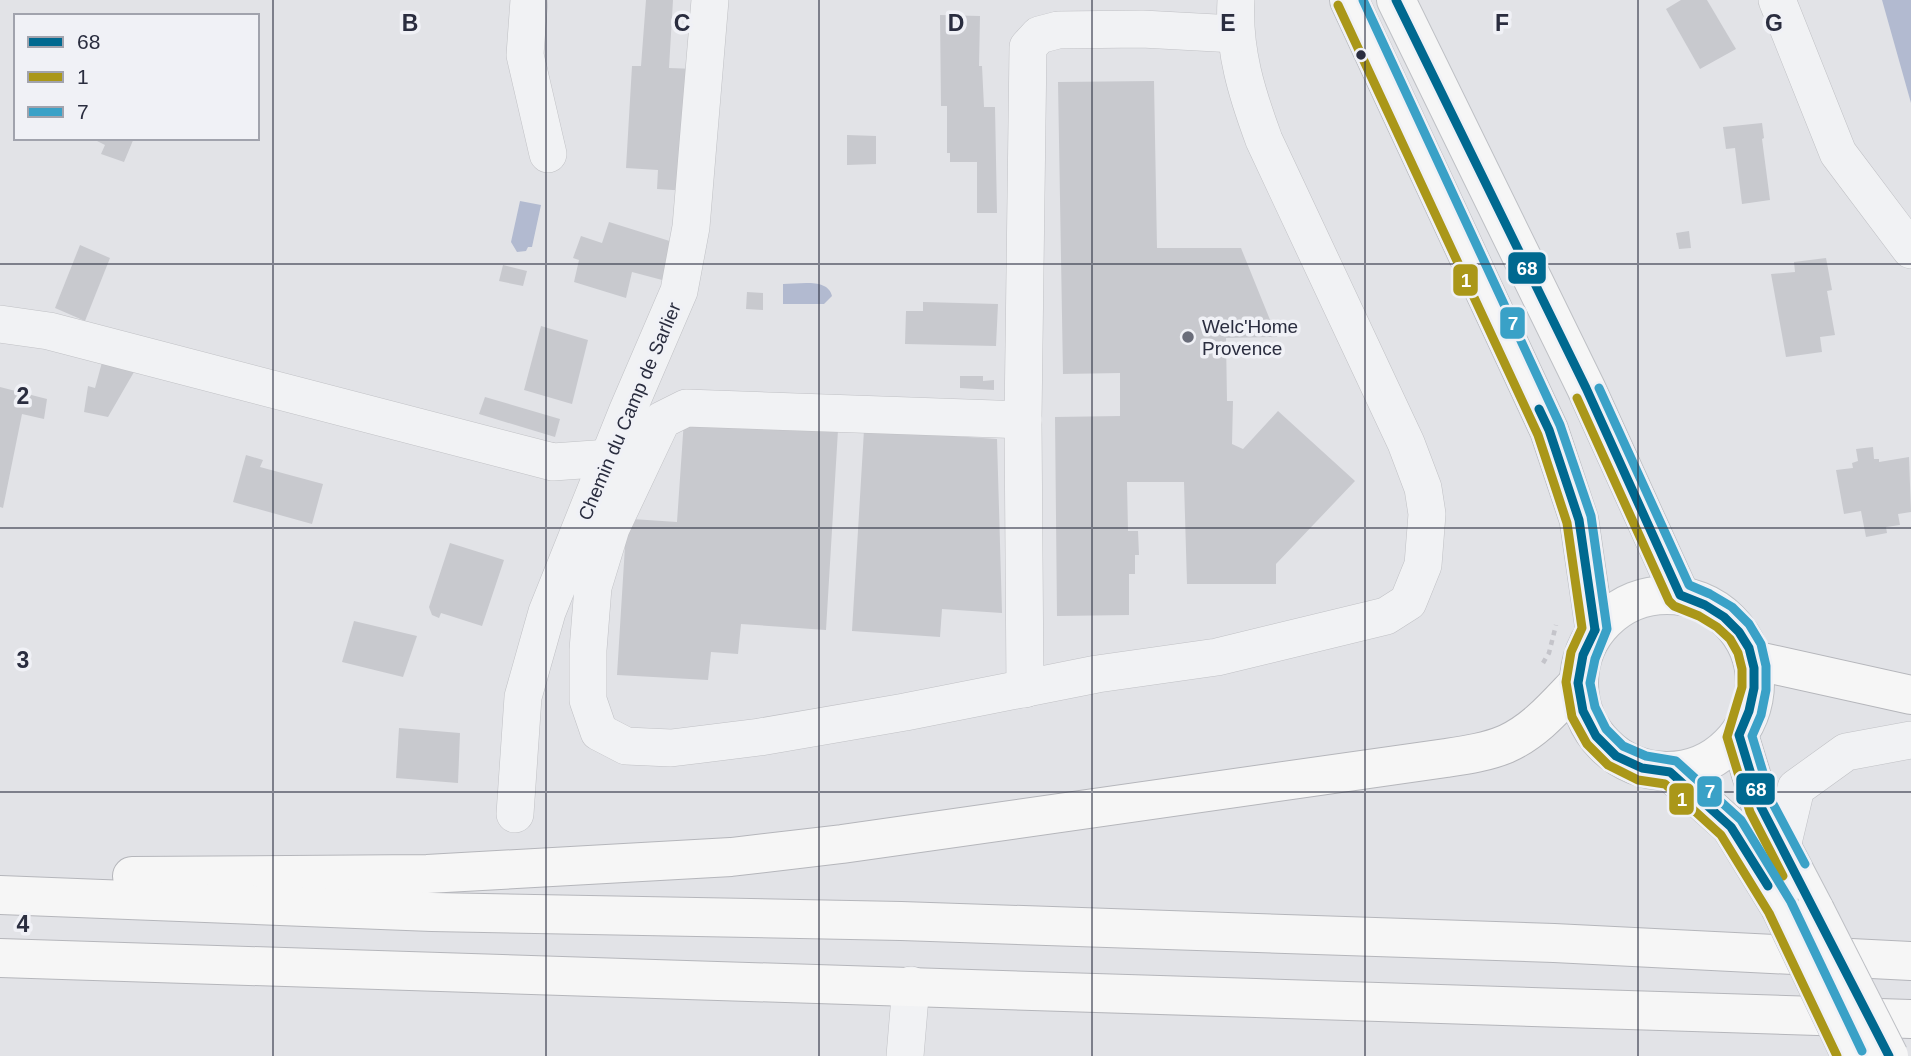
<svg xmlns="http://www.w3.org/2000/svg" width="1911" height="1056" viewBox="0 0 1911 1056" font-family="Arial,sans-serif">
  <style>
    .water { fill: #b2bad0 }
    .building { fill: #c8c9ce }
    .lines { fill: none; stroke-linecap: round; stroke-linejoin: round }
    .minor-casing { stroke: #c0c1c5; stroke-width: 38 }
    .major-casing { stroke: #bec0c5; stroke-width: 40 }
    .highway-casing { stroke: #b5b6bb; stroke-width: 40 }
    .path { stroke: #c4c4ca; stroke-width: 4.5; stroke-dasharray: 5 5; stroke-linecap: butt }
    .minor { stroke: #f1f2f4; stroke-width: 37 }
    .major { stroke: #f6f6f6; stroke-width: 38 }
    .highway { stroke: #f6f6f6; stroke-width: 38 }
    .major-bridge-casing { stroke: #bec0c5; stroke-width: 40; stroke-linecap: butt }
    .major-bridge { stroke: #f6f6f6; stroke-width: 38 }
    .bus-1-casing { stroke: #f0f1f6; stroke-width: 14 }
    .bus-2-casing { stroke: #f0f1f6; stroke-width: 14 }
    .bus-3-casing { stroke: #f0f1f6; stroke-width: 14 }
    .bus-1 { stroke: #006990; stroke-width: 9 }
    .bus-2 { stroke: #aa9719; stroke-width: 9 }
    .bus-3 { stroke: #3aa1c7; stroke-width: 9 }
    .grid { fill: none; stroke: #2a2d3f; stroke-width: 2; stroke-opacity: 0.55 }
    .bus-dot { fill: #2a2d3f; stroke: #f0f1f6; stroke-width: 2.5 }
    .poi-dot { fill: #6a6d7a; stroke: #f0f1f6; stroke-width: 2.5 }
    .labels { text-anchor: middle; stroke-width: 7; stroke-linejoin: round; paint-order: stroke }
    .poi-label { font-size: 19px; fill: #2a2d3f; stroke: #f0f1f6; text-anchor: start }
    .street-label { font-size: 19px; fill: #2a2d3f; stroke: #f0f1f6 }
    .grid-label { font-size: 23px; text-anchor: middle; font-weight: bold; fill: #2a2d3f; stroke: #f0f1f6; stroke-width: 7; stroke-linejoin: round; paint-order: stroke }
    .line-badge { stroke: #f0f1f6; stroke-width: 2.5 }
    .badge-label { font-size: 19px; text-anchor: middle; font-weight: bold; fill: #fff }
  </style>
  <rect width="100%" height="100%" fill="#e2e3e7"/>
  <!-- water -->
  <g class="water">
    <polygon points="1882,0 1911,0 1911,103"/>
    <polygon points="520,201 541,205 532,247 528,247 526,251 517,252 511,242"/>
    <path d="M783,284c17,0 45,-6 49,12l-8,8h-41z"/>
  </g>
  <!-- building -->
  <g class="building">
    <polygon points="646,0 673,0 669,68 696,69 689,191 657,189 658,170 626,168 632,66 641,66"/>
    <polygon points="1681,0 1707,0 1736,49 1700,69 1666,9"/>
    <polygon points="940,15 980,16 979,66 982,66 984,107 995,107 997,213 977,213 977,162 950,162 950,153 947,153 947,106 941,106"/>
    <polygon points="1154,81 1157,248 1241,248 1277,337 1226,338 1227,401 1233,401 1232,444 1243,449 1278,411 1355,481 1276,564 1276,584 1187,584 1184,482 1127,482 1128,531 1138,531 1139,555 1135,555 1135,574 1129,574 1129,615 1057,616 1055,417 1120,416 1120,373 1063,374 1058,82"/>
    <polygon points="1762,123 1764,138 1762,139 1770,200 1742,204 1735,148 1726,149 1723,127"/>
    <polygon points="847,135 876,136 876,164 847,165"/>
    <polygon points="91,138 134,138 124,162 101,154 105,145"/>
    <polygon points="609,222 676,243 666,281 632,272 626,298 574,282 579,260 573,258 581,236 602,243"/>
    <polygon points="1689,231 1691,248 1679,249 1676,233"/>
    <polygon points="80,245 110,258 85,321 55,308"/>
    <polygon points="1826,258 1832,290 1827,291 1835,335 1820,337 1822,352 1786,357 1771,274 1795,272 1794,262"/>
    <polygon points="503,265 527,271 523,286 499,281"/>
    <polygon points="747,292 763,293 763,310 746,309"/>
    <polygon points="923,302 998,304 996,346 905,344 906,311 923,311"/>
    <polygon points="541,326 588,340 572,404 524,390"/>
    <polygon points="104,355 138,365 108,417 84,412 88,386 95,388"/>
    <polygon points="960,376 983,376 983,381 994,380 994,390 960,388"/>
    <polygon points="0,387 47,399 44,419 22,414 3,508 0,507"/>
    <polygon points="485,397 560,419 555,437 479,414"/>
    <polygon points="684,420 838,430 826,630 741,624 738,654 711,652 708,680 617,675 626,530 631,530 632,519 677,522"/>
    <polygon points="864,430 997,439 1002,613 942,609 940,637 852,631"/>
    <polygon points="1873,447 1874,459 1879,459 1879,462 1909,457 1911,512 1898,514 1900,525 1886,527 1887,533 1866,537 1861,511 1844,514 1836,470 1853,468 1852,463 1858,461 1856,449"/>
    <polygon points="246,455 263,460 260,467 323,484 312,524 233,502"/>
    <polygon points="450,543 504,560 482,626 441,613 439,618 432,615 429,607"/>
    <polygon points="354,621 417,636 403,677 342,662"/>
    <polygon points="399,728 460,733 458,783 396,778"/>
  </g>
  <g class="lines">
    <!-- minor casing -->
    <g class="minor-casing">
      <g id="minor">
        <polyline points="529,0 525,55 548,154"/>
        <polyline points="1777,0 1838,153 1911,250"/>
        <polyline points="0,324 49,331 553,462 609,458"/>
        <path d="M1023,420l-337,-12 -24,12 -51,108 -18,59 -5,63v50l11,32 27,14 45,2 89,-11 145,-25 192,-38 120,-17 169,-41 22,-14 15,-37 4,-51 -4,-26 -17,-45 -142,-303c-17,-46 -31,-90 -28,-140"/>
        <polyline points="1025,689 1023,420 1028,47 1039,35 1058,30 1142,29 1235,34"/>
        <polyline points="515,814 523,697 547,612 627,412 679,291 691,227 710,0"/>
        <polyline points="1782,847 1796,788 1846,752 1911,740"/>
        <polyline points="905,1056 911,985"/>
      </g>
    </g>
    <!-- major casing -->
    <g class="major-casing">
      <g id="major">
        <polyline points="1349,0 1549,430 1579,520 1595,630"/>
        <polyline points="1396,0 1586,388 1680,595"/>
        <circle cx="1667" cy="683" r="88"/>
        <polyline points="1739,735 1761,807 1815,910"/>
        <polyline points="1670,772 1731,827 1780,907"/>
      </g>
    </g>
    <!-- highway casing -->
    <g class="highway-casing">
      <g id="highway">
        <polyline points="1753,660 1911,695"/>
        <path d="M132,876l295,-2 304,-17 111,-13 604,-86c20,-3 41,-6 60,-14 29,-13 50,-38 72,-61"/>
        <polyline points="0,895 432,912 901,921 1554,943 1911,961"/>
        <polyline points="0,958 1911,1019"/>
      </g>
    </g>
    <!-- path -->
    <polyline class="path" points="1543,663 1549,653 1556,625"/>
    <!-- minor -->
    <use href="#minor" class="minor"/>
    <!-- major -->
    <use href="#major" class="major"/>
    <!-- highway -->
    <use href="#highway" class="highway"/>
    <!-- major-bridge casing -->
    <g class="major-bridge-casing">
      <g id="major-bridge">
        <polyline points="1780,907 1851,1056"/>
        <polyline points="1815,910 1889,1056"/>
      </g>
    </g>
    <!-- major-bridge -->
    <use href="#major-bridge" class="major-bridge"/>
    <!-- bus-1 casing -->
    <g class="bus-1-casing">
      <g id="bus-1">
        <polyline points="1396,0 1586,388 1680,595 1705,605 1724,617 1739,632 1749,648 1754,668 1754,688 1749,711 1739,735 1761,807 1889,1056"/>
        <polyline points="1539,409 1549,430 1579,520 1595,630"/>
        <polyline points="1595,630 1583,655 1578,683 1583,711 1596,736 1616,756 1642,768 1670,772 1731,827 1768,886"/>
      </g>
    </g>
    <!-- bus-2 casing -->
    <g class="bus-2-casing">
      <g id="bus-2">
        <polyline points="1338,5 1538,435 1567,523 1582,628 1571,652 1566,682 1572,717 1587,744 1608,765 1638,780 1665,784 1721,835 1769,913 1837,1056"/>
        <polyline points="1577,398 1669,601 1674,606 1699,616 1717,627 1730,639 1738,653 1742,669 1742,687 1727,737 1750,812 1783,876"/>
      </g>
    </g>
    <!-- bus-3 casing -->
    <g class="bus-3-casing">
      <g id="bus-3">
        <polyline points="1363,0 1560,425 1591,516 1607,629 1595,659 1590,683 1595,707 1606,729 1623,746 1646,756 1676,761 1741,820 1791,902 1862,1051"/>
        <polyline points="1599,388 1689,585 1710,594 1732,607 1749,624 1761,644 1766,666 1766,690 1761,715 1752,736 1772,802 1805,864"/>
      </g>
    </g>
    <!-- bus-1 -->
    <use href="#bus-1" class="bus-1"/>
    <!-- bus-2 -->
    <use href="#bus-2" class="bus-2"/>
    <!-- bus-3 -->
    <use href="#bus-3" class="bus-3"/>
  </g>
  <!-- grid -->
  <path class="grid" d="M273,0v1056M546,0v1056M819,0v1056M1092,0v1056M1365,0v1056M1638,0v1056M0,264h1911M0,528h1911M0,792h1911"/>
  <!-- markers -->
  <circle class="bus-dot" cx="1361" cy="55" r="6"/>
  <circle class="poi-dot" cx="1188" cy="337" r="7"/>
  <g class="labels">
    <!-- poi labels -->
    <g class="poi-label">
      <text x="1202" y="333">Welc'Home<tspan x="1202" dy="22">Provence</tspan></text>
    </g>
    <!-- street labels -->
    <g class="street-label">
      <text transform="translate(629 411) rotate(-67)" y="7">Chemin du Camp de Sarlier</text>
    </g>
  </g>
  <g class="grid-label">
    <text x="410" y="31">B</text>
    <text x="682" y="31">C</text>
    <text x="956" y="31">D</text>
    <text x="1228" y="31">E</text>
    <text x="1502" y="31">F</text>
    <text x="1774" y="31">G</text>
    <text x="23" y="404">2</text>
    <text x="23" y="668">3</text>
    <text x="23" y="932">4</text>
  </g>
  <g class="line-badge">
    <rect x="1507" y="251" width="40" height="34" rx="7" fill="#006990"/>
    <rect x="1452" y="263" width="27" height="34" rx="7" fill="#aa9719"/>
    <rect x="1499" y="306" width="27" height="34" rx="7" fill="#3aa1c7"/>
    <rect x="1735" y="772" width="41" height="34" rx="7" fill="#006990"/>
    <rect x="1696" y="775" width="27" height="33" rx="7" fill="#3aa1c7"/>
    <rect x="1668" y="782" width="27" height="34" rx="7" fill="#aa9719"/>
  </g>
  <g class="badge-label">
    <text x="1527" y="275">68</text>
    <text x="1466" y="287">1</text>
    <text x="1513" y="330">7</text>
    <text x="1756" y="796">68</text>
    <text x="1710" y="798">7</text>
    <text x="1682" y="806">1</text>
  </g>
  <!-- legend -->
  <rect x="14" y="14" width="245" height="126" fill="#f0f1f6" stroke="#a1a3ad" stroke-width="2"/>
  <rect x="28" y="37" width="35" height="10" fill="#006990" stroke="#a1a3ad" stroke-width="2"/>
  <text x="77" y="49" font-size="21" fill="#2a2d3f">68</text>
  <rect x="28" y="72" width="35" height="10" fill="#aa9719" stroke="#a1a3ad" stroke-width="2"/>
  <text x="77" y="84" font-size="21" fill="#2a2d3f">1</text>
  <rect x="28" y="107" width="35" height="10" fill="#3aa1c7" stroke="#a1a3ad" stroke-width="2"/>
  <text x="77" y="119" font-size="21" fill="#2a2d3f">7</text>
</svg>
